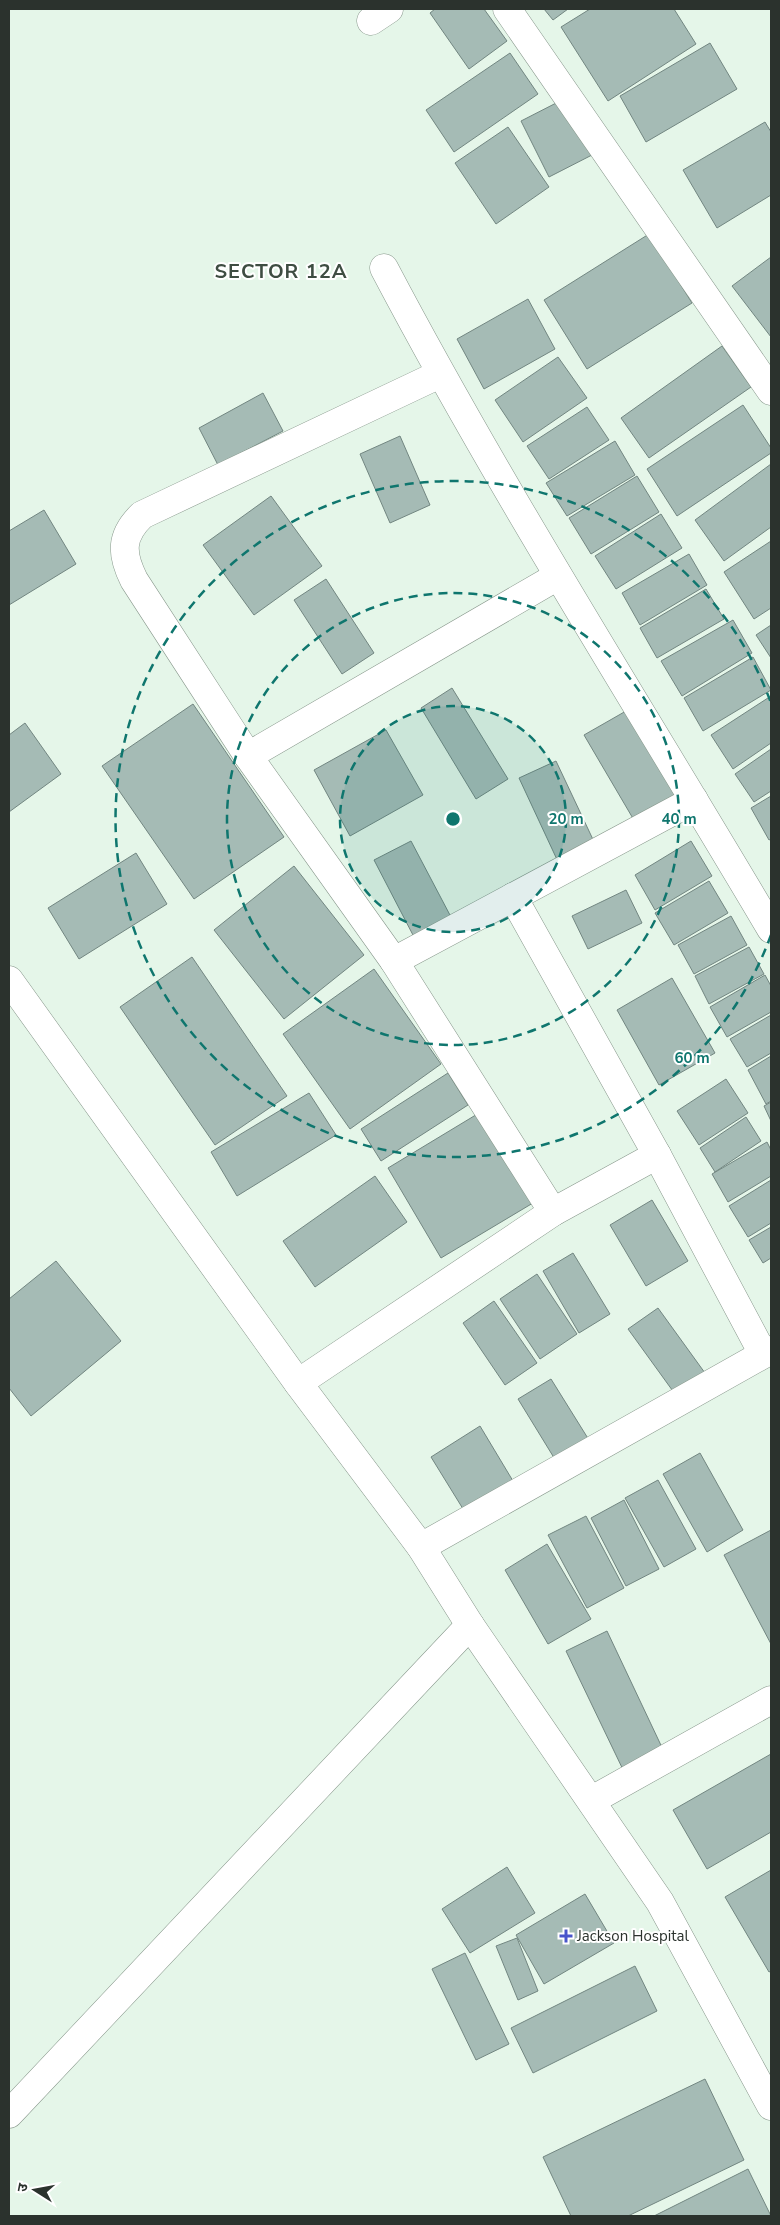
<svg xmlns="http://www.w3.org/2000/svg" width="780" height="2225" viewBox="0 0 780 2225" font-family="'Nunito Sans','Noto Sans Devanagari',sans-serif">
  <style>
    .building { fill: #a5bbb5; stroke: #728681 }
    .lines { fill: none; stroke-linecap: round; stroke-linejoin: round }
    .street-casing { stroke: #87978b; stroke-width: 29 }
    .street { stroke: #fff; stroke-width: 28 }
    .ring { fill: none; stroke: #0f766e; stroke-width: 2.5; stroke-dasharray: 9 6 }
    .poi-dot { fill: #4955ca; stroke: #fff; stroke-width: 2 }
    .labels { text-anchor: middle; stroke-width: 4; stroke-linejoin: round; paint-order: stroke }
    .poi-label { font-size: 15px; fill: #2b322d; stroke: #fff; text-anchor: start }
    .district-label { font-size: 20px; font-weight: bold; letter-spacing: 1px; fill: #3e4d42; stroke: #fff }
    .centre { fill: #0f766e; stroke: #fff; stroke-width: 2.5 }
    .ring-label { font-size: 15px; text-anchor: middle; font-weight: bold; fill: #0f766e; stroke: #fff; stroke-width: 4; stroke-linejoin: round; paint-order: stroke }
  </style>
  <rect width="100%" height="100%" fill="#e5f6e9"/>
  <!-- building -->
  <g class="building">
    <polygon points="435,9 484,9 507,41 469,69 430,13"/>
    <polygon points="544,9 568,9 553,20"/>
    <polygon points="590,9 674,9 696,44 608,101 561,27"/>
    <polygon points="710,43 737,89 646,142 620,96"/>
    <polygon points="510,53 538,94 454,152 426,110"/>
    <polygon points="564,99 592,155 549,177 521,121"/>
    <polygon points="765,122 771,132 771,195 717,228 683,170"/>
    <polygon points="508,127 549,187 496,224 455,163"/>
    <polygon points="649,234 692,303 587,369 544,300"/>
    <polygon points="771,257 771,337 732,286"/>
    <polygon points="528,299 555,349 484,389 457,339"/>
    <polygon points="722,346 751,387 649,458 621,418"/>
    <polygon points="558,357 587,398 523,442 495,400"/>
    <polygon points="263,393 283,431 218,465 199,428"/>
    <polygon points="743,405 771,448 771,453 677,516 647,469"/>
    <polygon points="587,407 609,440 549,479 527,446"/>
    <polygon points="400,436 430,505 390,523 360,454"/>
    <polygon points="615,441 635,475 567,516 546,483"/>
    <polygon points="771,464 771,527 724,561 695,520"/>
    <polygon points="637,476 659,512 591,554 569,518"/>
    <polygon points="271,496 322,566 254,615 203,545"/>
    <polygon points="44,510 76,564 9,605 9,531"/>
    <polygon points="661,514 682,548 616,589 595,556"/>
    <polygon points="771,541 771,608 754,619 724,572"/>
    <polygon points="689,554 707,585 640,625 622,593"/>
    <polygon points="326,579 374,653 342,674 294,600"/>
    <polygon points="706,589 724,619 657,658 640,628"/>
    <polygon points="733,620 752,653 682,696 661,661"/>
    <polygon points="771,625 771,658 756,635"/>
    <polygon points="753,657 771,690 703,731 684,698"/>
    <polygon points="452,688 508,779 476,799 421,708"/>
    <polygon points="771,696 771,743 733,769 711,735"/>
    <polygon points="193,704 284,837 194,899 102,766"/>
    <polygon points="626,711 680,803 638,827 584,735"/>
    <polygon points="25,723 61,774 9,812 9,735"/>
    <polygon points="386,730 423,795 350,836 314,770"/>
    <polygon points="771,749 771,791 754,802 735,774"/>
    <polygon points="556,761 597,848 560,866 519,778"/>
    <polygon points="771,796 771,839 769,840 751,808"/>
    <polygon points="411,841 451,917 414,937 374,860"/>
    <polygon points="691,841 712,876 655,910 635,875"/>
    <polygon points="136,853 167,904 79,959 48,908"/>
    <polygon points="294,866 364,955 284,1019 214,930"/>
    <polygon points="709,881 728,913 674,945 655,913"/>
    <polygon points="626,890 642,923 588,949 572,916"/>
    <polygon points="731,916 747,945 694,974 678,945"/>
    <polygon points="749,947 764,974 709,1004 695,976"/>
    <polygon points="192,957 287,1096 215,1145 120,1007"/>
    <polygon points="374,969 441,1064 350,1129 283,1034"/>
    <polygon points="765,975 771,986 771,1012 727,1037 710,1007"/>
    <polygon points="672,978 715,1053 659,1085 617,1010"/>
    <polygon points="771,1015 771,1053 747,1067 730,1039"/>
    <polygon points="771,1056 771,1101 766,1104 748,1070"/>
    <polygon points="448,1073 468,1105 381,1161 361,1129"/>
    <polygon points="726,1079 748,1113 699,1145 677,1111"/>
    <polygon points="309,1093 336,1135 237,1196 211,1152"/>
    <polygon points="771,1102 771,1121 764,1106"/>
    <polygon points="484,1110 538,1200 441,1258 388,1168"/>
    <polygon points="746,1117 761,1141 715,1172 700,1148"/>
    <polygon points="767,1142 771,1150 771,1176 728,1202 712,1174"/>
    <polygon points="375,1176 407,1222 315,1287 283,1241"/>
    <polygon points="771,1180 771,1223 748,1237 729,1206"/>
    <polygon points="652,1200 688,1261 646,1286 610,1225"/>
    <polygon points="771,1227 771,1258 763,1263 749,1240"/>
    <polygon points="573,1253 610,1314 579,1333 543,1271"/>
    <polygon points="56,1261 121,1341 31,1416 9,1388 9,1299"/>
    <polygon points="537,1274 577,1334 540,1359 500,1299"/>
    <polygon points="494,1301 537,1363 505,1385 463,1323"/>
    <polygon points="658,1308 705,1373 675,1394 628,1329"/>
    <polygon points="551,1379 589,1440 556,1461 518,1399"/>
    <polygon points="480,1426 516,1486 468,1517 431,1457"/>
    <polygon points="700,1453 743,1530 707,1552 663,1474"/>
    <polygon points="658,1480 696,1549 664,1567 625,1498"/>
    <polygon points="624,1500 659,1569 626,1586 591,1518"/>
    <polygon points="586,1516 624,1588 587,1608 548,1535"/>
    <polygon points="771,1530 771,1644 724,1555"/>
    <polygon points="547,1544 591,1619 548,1644 505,1570"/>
    <polygon points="607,1631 667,1758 627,1778 566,1651"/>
    <polygon points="771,1754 771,1832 707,1869 673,1810"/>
    <polygon points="507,1867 535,1913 470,1953 442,1909"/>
    <polygon points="771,1870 771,1971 769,1972 725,1897"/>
    <polygon points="585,1894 614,1943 544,1984 516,1935"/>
    <polygon points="517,1938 538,1991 518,2000 496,1946"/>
    <polygon points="465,1953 509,2044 476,2060 432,1969"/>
    <polygon points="635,1966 657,2011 533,2073 511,2028"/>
    <polygon points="705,2079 744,2160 628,2216 571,2216 543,2157"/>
    <polygon points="748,2169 771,2216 654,2216"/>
  </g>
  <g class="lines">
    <!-- street casing -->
    <g class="street-casing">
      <g id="street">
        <polyline points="507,9 771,391"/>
        <polyline points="371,21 389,9"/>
        <path d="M384,268c119,226 257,441 387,661"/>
        <path d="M440,374l-298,141c-22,21 -21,39 -8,65l114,176 146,205 159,251"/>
        <polyline points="248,756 558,576"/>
        <polyline points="513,897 657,1155 763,1354"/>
        <polyline points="394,961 694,800"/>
        <polyline points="9,980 298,1383 421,1547 470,1625 660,1902 771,2106"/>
        <polyline points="298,1383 553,1212 657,1155"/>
        <polyline points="421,1547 771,1350"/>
        <polyline points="592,1800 771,1700"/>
        <polyline points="9,2114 470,1625"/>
      </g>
    </g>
    <!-- street -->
    <use href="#street" class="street"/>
  </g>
  <!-- distance rings -->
  <circle cx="453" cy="819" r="113" fill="#0f766e" fill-opacity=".12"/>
  <g class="ring">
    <circle cx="453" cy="819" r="113"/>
    <circle cx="453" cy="819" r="226"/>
    <path d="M771 935A338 338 0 1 1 771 703"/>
  </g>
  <!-- markers -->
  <path class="poi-dot" d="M563.5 1928.5h5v5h5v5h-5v5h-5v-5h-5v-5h5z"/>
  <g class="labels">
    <!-- poi labels -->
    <g class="poi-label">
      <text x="577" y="1941">Jackson Hospital</text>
    </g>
    <!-- district labels -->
    <g class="district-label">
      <text x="281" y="278">SECTOR 12A</text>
    </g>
  </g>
  <circle cx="453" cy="819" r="8" class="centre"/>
  <g class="ring-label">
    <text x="566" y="824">20 m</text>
    <text x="679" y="824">40 m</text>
    <text x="692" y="1063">60 m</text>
  </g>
  <!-- border -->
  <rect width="780" height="2225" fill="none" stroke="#2b322d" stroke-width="20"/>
  <!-- north arrow -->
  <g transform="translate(35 2190) rotate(281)" stroke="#ffffff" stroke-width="4" paint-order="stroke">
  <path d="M0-4L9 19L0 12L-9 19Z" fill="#2b322d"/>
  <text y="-8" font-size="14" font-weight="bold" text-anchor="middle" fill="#2b322d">उ</text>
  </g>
</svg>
